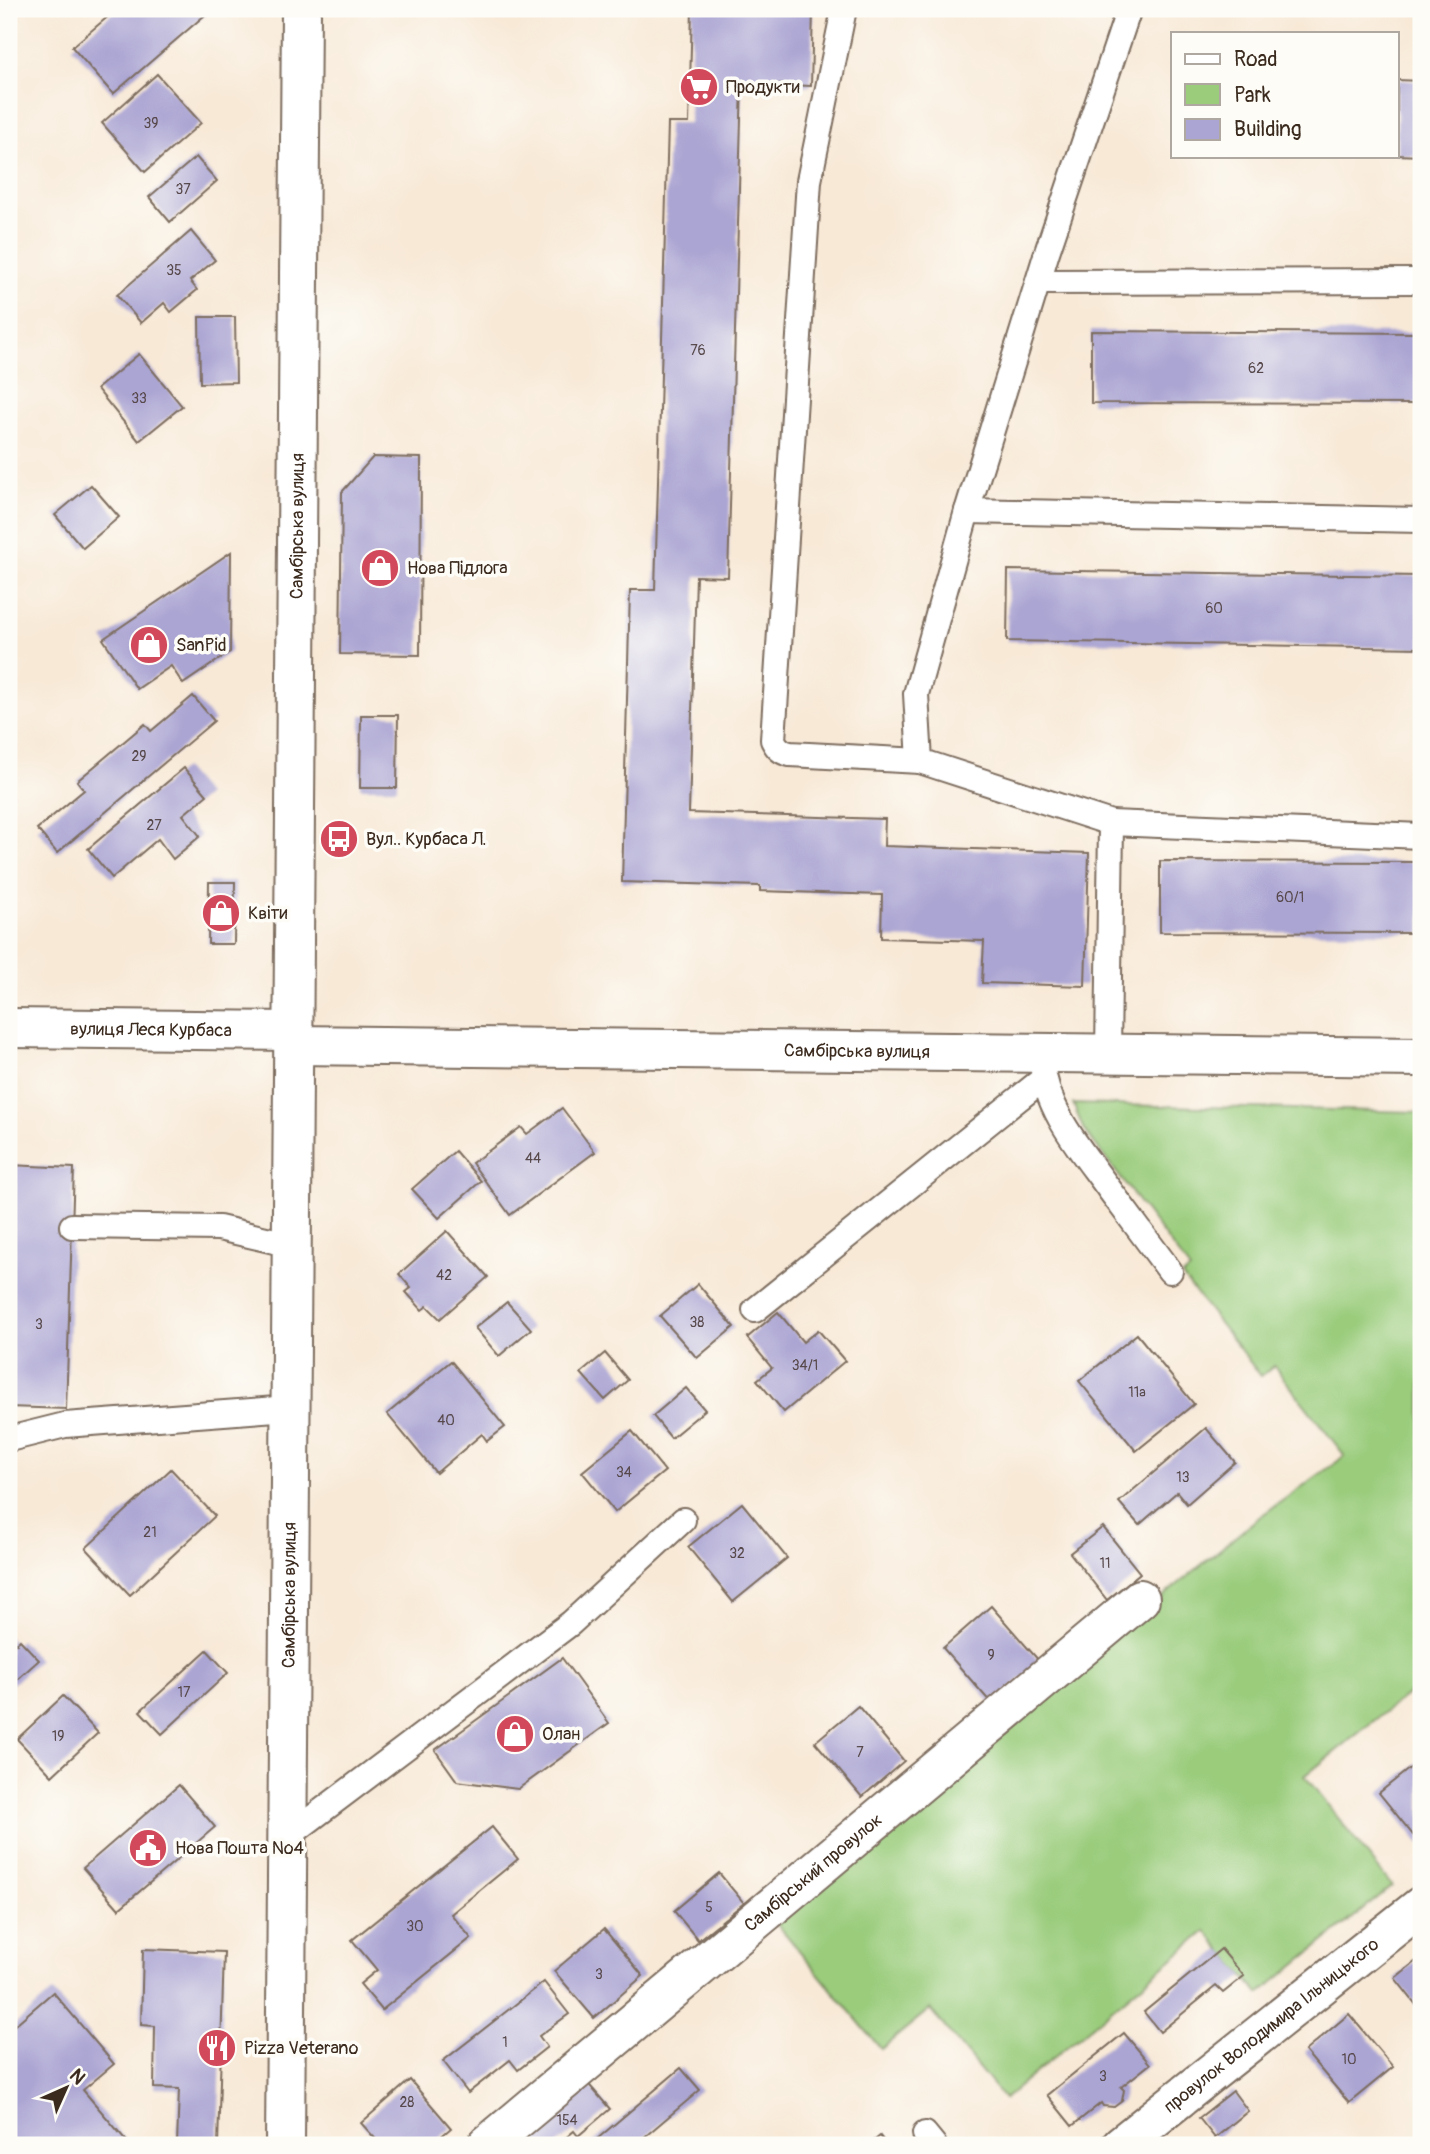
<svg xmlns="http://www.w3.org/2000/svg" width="1430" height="2154" viewBox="0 0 1430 2154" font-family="Pangolin,sans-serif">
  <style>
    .green { fill: #9acc7c; stroke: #6a7b4d; stroke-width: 2 }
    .building { fill: #aba5d3 }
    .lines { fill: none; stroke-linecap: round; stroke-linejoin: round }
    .service-casing { stroke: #7d6d5f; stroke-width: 28 }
    .minor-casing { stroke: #7d6d5f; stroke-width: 42 }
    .secondary-casing { stroke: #7d6d5f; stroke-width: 42 }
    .service { stroke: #fff; stroke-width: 24 }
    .minor { stroke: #fff; stroke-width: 38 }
    .secondary { stroke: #fff; stroke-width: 38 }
    .labels { text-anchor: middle; stroke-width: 7; stroke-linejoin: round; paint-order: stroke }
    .number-label { font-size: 14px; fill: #57494b }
    .poi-label { font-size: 18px; fill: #3b2a1e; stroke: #fdfcf7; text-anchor: start }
    .street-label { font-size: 18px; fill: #3b2a1e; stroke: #fdfcf7 }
  </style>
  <rect width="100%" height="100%" fill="#fdfcf7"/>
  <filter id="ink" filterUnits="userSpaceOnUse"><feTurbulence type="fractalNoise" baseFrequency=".0143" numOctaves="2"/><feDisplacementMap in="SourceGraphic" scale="14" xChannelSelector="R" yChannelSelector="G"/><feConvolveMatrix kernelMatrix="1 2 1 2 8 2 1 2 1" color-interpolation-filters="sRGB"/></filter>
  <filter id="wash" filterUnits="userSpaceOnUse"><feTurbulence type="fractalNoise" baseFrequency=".00686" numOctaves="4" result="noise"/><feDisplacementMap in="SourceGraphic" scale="28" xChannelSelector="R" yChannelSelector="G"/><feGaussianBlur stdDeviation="1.57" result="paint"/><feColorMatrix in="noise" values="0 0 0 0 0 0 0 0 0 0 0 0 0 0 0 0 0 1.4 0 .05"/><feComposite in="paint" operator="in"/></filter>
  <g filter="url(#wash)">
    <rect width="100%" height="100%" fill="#f8e9d7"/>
    <!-- green -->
    <polygon class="green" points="1073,1104 1421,1112 1421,1683 1305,1776 1392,1886 1259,1994 1206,1931 1004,2099 930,2009 881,2049 773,1919 1258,1518 1345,1456 1274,1366 1261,1376 1182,1276 1190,1270 1083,1128"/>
    <g id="blocks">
      <!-- building -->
      <g class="building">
        <polygon points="117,9 212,9 113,94 72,47"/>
        <polygon points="692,9 813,9 811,86 742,83 728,577 696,576 689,813 885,819 884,846 1089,853 1085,986 982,983 984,941 881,938 882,895 760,891 760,886 622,882 630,590 655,590 668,123 689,123"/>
        <polygon points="157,74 201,123 145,172 102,123"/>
        <polygon points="1397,80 1421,81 1421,156 1397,155"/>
        <polygon points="196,157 217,181 170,222 149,197"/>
        <polygon points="191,231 215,260 190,281 197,290 171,312 164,303 141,323 117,295"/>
        <polygon points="199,317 235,317 236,382 200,383"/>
        <polygon points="1091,331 1421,333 1421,404 1091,403"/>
        <polygon points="139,354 182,406 139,441 97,389"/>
        <polygon points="373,457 421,458 420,655 340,654 342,492"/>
        <polygon points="91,485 119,517 83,548 55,515"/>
        <polygon points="231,552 230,652 183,684 171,666 137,689 103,639"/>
        <polygon points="1008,570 1421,576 1421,648 1007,641"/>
        <polygon points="193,696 214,721 57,853 37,829 84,790 77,781 145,724 151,731"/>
        <polygon points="361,715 398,715 397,788 360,788"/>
        <polygon points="184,768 207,795 183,815 200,836 173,859 158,839 112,878 88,849"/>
        <polygon points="1160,861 1421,862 1421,933 1160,932"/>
        <polygon points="209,882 235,882 234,944 208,944"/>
        <polygon points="562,1108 595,1152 510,1215 472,1163 521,1127 527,1134"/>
        <polygon points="455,1151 481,1181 439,1218 412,1189"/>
        <polygon points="9,1165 74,1168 66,1409 9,1407"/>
        <polygon points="447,1231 488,1277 440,1319 427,1306 422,1310 406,1292 411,1288 399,1274"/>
        <polygon points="698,1284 734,1327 697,1358 660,1316"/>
        <polygon points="507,1302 531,1329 499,1356 475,1328"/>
        <polygon points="778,1312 803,1342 818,1330 845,1361 784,1412 757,1380 772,1368 747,1338"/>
        <polygon points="1137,1334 1194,1404 1136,1451 1079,1381"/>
        <polygon points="605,1353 628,1380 605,1400 581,1373"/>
        <polygon points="451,1361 505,1427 487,1441 482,1434 436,1473 387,1414"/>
        <polygon points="686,1388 705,1410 671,1438 653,1416"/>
        <polygon points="1206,1428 1235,1462 1187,1504 1177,1492 1139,1525 1119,1502"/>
        <polygon points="632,1431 665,1471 615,1512 582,1472"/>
        <polygon points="171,1469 215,1516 130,1595 86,1548"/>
        <polygon points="742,1503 787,1558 733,1602 688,1547"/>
        <polygon points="1103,1527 1140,1573 1107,1600 1070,1553"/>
        <polygon points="991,1606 1040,1662 992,1704 943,1648"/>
        <polygon points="9,1637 16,1644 20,1640 39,1660 9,1687"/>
        <polygon points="207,1650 228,1673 162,1734 140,1711"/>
        <polygon points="562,1658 609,1723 518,1789 457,1781 435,1750"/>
        <polygon points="63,1696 98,1733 52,1776 17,1739"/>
        <polygon points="858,1706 904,1761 862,1797 815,1742"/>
        <polygon points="1421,1759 1421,1845 1379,1793"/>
        <polygon points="179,1785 215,1827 119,1909 83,1868"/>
        <polygon points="492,1827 518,1859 451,1914 471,1938 382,2010 360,1984 377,1970 352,1940"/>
        <polygon points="719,1873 744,1903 698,1940 674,1911"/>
        <polygon points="604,1929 643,1976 594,2018 554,1971"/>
        <polygon points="143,1949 224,1952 218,2145 177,2145 179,2089 154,2088 155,2026 141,2025"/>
        <polygon points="1221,1949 1244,1976 1223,1993 1216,1986 1160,2032 1144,2012"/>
        <polygon points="1421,1957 1421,2011 1395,1978"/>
        <polygon points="544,1982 569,2014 539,2036 547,2047 518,2070 510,2060 468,2093 443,2061"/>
        <polygon points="53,1992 114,2064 83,2090 130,2145 24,2145 21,2143 18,2145 9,2145 9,2030"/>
        <polygon points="1349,2014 1393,2067 1349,2103 1305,2051"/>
        <polygon points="1124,2033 1150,2064 1121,2087 1124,2090 1122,2101 1114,2107 1103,2106 1101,2103 1072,2126 1047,2095"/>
        <polygon points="681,2068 700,2090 635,2145 590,2145"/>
        <polygon points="410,2080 451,2128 431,2145 381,2145 361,2123"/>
        <polygon points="585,2080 610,2109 578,2136 574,2131 557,2145 507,2145"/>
        <polygon points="1233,2091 1248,2111 1215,2138 1199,2118"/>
        <polygon points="880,2136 887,2145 869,2145"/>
      </g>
    </g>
  </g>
  <g filter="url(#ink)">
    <use href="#blocks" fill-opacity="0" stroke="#7d6d5f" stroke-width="2"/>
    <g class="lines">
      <!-- service casing -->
      <g class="service-casing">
        <g id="service">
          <path d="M844,9l-35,172 -36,559c4,8 8,12 17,14l130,7"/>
          <polyline points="1038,282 1421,281"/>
          <polyline points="967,511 1421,520"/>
          <polyline points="1111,823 1421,836"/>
          <polyline points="1108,1054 1111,823 920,761 916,694 967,511 1047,252 1129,9"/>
          <path d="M1042,1062c4,49 39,88 67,127 20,27 41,55 61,82"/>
          <polyline points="72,1226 219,1228 292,1245"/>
          <polyline points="755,1310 1043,1079"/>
          <polyline points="9,1439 65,1425 290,1408"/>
          <polyline points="287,1837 571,1623 683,1520"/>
          <polyline points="925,2134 934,2145"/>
        </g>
      </g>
      <!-- minor casing -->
      <g class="minor-casing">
        <g id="minor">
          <path id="s1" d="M9,1028l284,3"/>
          <path id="s2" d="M293,1045l1128,12"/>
          <path id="s3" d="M487,2145l653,-546"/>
          <path id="s4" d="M1121,2145l300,-239"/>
        </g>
      </g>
      <!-- secondary casing -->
      <g class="secondary-casing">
        <g id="secondary">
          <path id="s5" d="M285,2145l16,-2136"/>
        </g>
      </g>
      <!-- service -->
      <use href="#service" class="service"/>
      <!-- minor -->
      <use href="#minor" class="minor"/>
      <!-- secondary -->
      <use href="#secondary" class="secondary"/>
    </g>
  </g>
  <!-- icons -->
  <defs>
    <g id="supermarket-disc" transform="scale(2.0125)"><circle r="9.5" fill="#d1495b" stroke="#fdfcf7"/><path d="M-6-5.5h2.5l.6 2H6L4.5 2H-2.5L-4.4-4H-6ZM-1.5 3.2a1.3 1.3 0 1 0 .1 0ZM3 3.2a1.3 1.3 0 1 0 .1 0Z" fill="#fff"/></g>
    <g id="shop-disc" transform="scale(2.0125)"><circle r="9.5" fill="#d1495b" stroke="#fdfcf7"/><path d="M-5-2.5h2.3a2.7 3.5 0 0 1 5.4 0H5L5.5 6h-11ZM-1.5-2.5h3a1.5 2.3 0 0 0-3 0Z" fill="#fff"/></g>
    <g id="bus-disc" transform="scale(2.0125)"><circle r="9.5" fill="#d1495b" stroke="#fdfcf7"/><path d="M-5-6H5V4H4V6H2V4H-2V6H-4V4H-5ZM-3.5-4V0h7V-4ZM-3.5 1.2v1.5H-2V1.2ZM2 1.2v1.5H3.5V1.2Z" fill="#fff"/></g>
    <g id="civic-disc" transform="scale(2.0125)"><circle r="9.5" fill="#d1495b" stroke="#fdfcf7"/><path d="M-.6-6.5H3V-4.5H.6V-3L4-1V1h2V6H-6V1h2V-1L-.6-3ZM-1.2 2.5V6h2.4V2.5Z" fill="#fff"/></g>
    <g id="restaurant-disc" transform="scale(2.0125)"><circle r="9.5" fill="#d1495b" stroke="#fdfcf7"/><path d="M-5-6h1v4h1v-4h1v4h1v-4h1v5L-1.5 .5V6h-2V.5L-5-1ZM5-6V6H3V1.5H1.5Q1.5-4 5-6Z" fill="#fff"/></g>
  </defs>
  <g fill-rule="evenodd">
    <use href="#supermarket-disc" x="699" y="87"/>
    <use href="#shop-disc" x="380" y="568"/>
    <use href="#shop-disc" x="149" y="645"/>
    <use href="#bus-disc" x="339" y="839"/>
    <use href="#shop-disc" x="221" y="913"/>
    <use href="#shop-disc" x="515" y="1734"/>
    <use href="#civic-disc" x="148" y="1848"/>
    <use href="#restaurant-disc" x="217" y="2048"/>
  </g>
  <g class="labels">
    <!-- number labels -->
    <g class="number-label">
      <text x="151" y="128">39</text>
      <text x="183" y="194">37</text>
      <text x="174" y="275">35</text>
      <text x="698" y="355">76</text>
      <text x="1256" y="373">62</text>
      <text x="139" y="403">33</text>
      <text x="1214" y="613">60</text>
      <text x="139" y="761">29</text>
      <text x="154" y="830">27</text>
      <text x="1290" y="902">60/1</text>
      <text x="533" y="1163">44</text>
      <text x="444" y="1280">42</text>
      <text x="697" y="1327">38</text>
      <text x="39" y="1329">3</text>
      <text x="805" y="1370">34/1</text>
      <text x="1137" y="1397">11а</text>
      <text x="446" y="1425">40</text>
      <text x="624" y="1477">34</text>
      <text x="1183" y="1482">13</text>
      <text x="150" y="1537">21</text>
      <text x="737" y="1558">32</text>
      <text x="1105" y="1568">11</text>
      <text x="991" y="1660">9</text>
      <text x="184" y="1697">17</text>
      <text x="58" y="1741">19</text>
      <text x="860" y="1757">7</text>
      <text x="709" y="1912">5</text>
      <text x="415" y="1931">30</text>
      <text x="599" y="1979">3</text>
      <text x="505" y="2047">1</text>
      <text x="1349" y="2064">10</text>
      <text x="1103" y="2081">3</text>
      <text x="407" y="2107">28</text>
      <text x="567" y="2125">154</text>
    </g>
    <!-- poi labels -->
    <g class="poi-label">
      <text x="726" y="93">Продукти</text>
      <text x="407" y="574">Нова Підлога</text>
      <text x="176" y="651">SanPid</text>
      <text x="366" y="845">Вул.. Курбаса Л.</text>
      <text x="248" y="919">Квіти</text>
      <text x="542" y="1740">Олан</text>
      <text x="175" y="1854">Нова Пошта №4</text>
      <text x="244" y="2054">Pizza Veterano</text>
    </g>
    <!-- street labels -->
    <g class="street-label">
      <text dy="6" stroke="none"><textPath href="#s5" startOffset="1619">Самбірська вулиця</textPath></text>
      <text dy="6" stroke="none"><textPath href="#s1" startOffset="142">вулиця Леся Курбаса</textPath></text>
      <text dy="6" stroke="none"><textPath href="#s2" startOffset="564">Самбірська вулиця</textPath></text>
      <text dy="6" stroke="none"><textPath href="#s5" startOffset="550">Самбірська вулиця</textPath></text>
      <text dy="6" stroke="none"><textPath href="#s3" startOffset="425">Самбірський провулок</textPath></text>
      <text dy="6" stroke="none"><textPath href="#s4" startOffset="192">провулок Володимира Ільницького</textPath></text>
    </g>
  </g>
  <!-- margin -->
  <rect width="1430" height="2154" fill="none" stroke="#fdfcf7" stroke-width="35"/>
  <!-- legend -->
  <rect x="1171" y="32" width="228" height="126" fill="#fdfcf7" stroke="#afa8a0" stroke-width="2"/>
  <rect x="1185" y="54" width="35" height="10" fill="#ffffff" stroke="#afa8a0" stroke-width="2"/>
  <text x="1234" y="66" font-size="21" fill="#3b2a1e">Road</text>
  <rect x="1185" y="84" width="35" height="21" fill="#9acc7c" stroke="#afa8a0" stroke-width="2"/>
  <text x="1234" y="102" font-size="21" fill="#3b2a1e">Park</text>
  <rect x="1185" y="119" width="35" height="21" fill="#aba5d3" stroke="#afa8a0" stroke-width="2"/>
  <text x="1234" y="136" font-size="21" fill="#3b2a1e">Building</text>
  <!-- north arrow -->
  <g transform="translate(66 2088) rotate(45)" stroke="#fdfcf7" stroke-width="5" paint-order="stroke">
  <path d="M0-5L12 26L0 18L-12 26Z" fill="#3b2a1e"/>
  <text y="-10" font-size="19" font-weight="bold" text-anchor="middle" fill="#3b2a1e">N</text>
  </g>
</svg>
